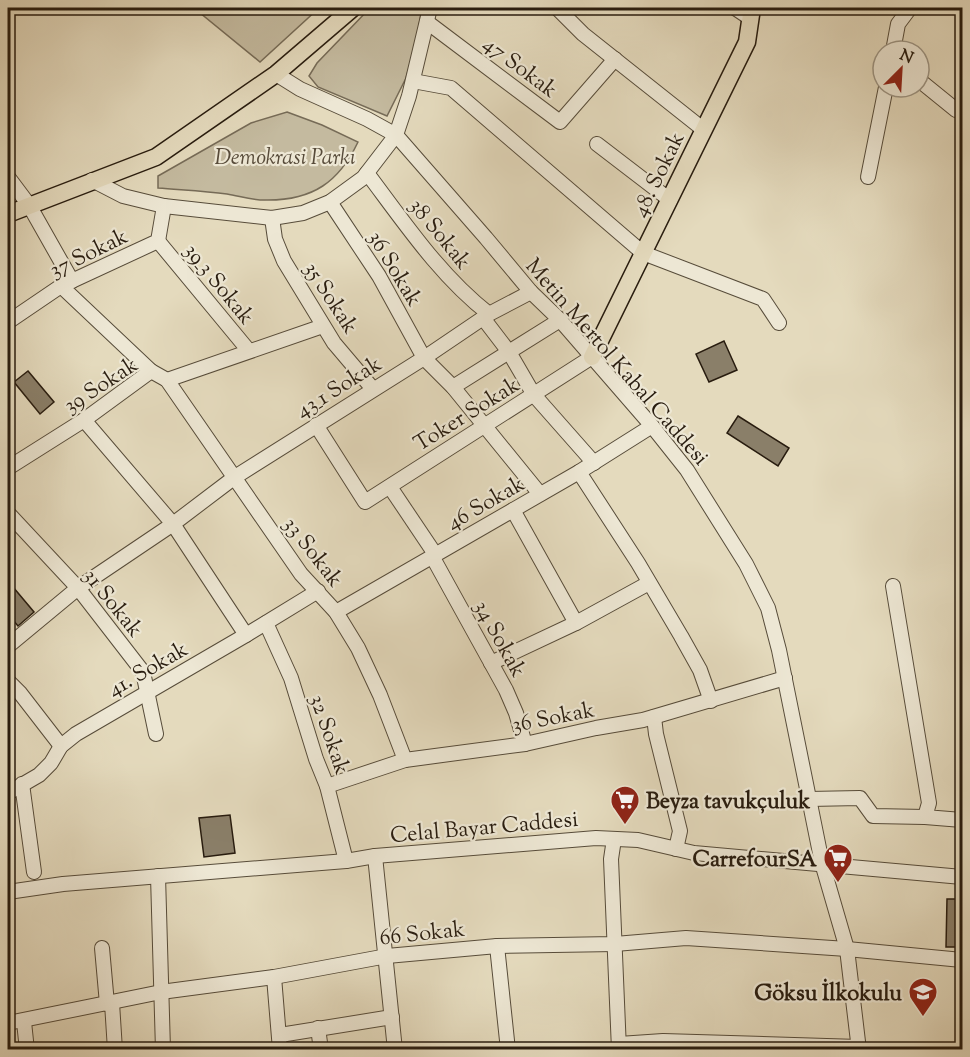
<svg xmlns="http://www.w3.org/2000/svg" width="970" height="1057" viewBox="0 0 970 1057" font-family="'Sorts Mill Goudy',serif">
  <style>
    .green { fill: #c4ba9f; stroke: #766b57; stroke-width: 1.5 }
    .building { fill: #8a7f69; stroke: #281c0f; stroke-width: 1.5 }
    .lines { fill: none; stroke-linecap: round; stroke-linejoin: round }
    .minor-casing { stroke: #574c3a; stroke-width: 16 }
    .major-casing { stroke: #281c0f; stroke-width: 19 }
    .minor { stroke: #ede7d4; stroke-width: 14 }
    .major { stroke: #e4dabd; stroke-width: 16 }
    .labels { text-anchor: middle; stroke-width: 4.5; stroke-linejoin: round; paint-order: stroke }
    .street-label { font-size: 22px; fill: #281c0f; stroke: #ede7d4 }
    .park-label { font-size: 22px; font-style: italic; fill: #574b3a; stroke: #ede7d4 }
    .poi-label { font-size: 22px; font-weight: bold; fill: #281c0f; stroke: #ede7d4; text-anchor: end }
  </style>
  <rect width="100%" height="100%" fill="#e4dabd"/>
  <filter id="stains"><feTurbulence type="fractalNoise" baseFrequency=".00333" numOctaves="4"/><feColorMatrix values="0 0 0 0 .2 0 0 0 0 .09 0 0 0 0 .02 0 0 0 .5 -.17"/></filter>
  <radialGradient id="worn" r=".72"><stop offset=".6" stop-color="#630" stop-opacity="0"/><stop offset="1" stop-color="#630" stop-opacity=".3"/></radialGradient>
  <!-- green -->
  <g class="green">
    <polygon points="194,8 319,8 260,62"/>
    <polygon points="370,8 422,8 416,43 406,78 387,116 318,87 309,76 317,63"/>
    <path d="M287,112l35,13 36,17c-19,40 -45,58 -90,58 -14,1 -28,-4 -41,-6 -23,-3 -46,-4 -69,-6v-12l93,-53z"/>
  </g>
  <!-- building -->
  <g class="building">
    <polygon points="724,341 737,370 709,382 696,354"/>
    <polygon points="28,371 54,402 40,414 14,382"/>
    <polygon points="738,416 789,448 778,466 727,433"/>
    <polygon points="8,581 34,612 18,626 8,614"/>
    <polygon points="230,815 235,853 204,857 199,818"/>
    <polygon points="947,899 962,899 962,947 946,947"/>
  </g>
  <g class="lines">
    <!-- minor casing -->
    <g class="minor-casing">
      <g id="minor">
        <polyline points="557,8 583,34 704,130"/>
        <polyline points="735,8 750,18"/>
        <polyline points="427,22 560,122 615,59"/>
        <polyline points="893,51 898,24 910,8"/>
        <polyline points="276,74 300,89 367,119 396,135 486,238 531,292 560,320 652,426 687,470 746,564 768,608 779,650 822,863 847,949 859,1050"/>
        <polyline points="919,80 956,110 962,109"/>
        <polyline points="413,81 451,88 643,253 763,299 779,323"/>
        <polyline points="597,144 670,200"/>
        <path d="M367,173c37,49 73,103 122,141"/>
        <polyline points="8,177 29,205 72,281"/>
        <polyline points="868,177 886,87"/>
        <polyline points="92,180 123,196 164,206 272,218 303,213 330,202 363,178 396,135 409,96 430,8"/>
        <polyline points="330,202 379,276 424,358 453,387 540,494"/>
        <polyline points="272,218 275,239 284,261 334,343 373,389"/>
        <polyline points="158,241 249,351"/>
        <polyline points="61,286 151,371"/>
        <polyline points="483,318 509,352 534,395 594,463"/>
        <polyline points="8,322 61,286 158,241 164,206"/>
        <polyline points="167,380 323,326"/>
        <polyline points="453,387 560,320"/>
        <polyline points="316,425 365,502 592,357"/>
        <polyline points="8,468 84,420 151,371 167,380 301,574 336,612 358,648 380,695 405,760"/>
        <polyline points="579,472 638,563 681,636 700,670 711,701"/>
        <polyline points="390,487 435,554"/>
        <polyline points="513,510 576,623"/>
        <polyline points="8,513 78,588 143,672 156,734"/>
        <polyline points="432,556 506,690 516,713 525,744"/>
        <polyline points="893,586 929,803 925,817 962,820"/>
        <polyline points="336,612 579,472 652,426"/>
        <polyline points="266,623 291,678 316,759 327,786 346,861"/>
        <polyline points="246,635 173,524 235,477 424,358 489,314 531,292"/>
        <polyline points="8,646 78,588 173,524 84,420"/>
        <polyline points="491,663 576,623 649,583"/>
        <polyline points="8,681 20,693 61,746"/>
        <polyline points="654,717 656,734 680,831 676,849"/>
        <polyline points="22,784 34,872"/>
        <polyline points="327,786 405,760 525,744 596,728 643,720 785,678"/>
        <polyline points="8,793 39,775 51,763 61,746 76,734 246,635 318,591"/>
        <polyline points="809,799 860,798 873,816 925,817"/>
        <polyline points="614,839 611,859 619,1050"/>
        <polyline points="375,856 395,1050"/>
        <polyline points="158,876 163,1050"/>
        <polyline points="8,892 63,884 346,861 375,856 596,838 638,840 694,853 962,877"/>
        <polyline points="497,946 508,1050"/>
        <polyline points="102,948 107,1004"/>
        <polyline points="274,977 280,1050"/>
        <polyline points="112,1003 115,1050"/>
        <polyline points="24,1022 27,1050"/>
        <polyline points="8,1023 161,992 274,977 387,956 497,946 615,944 686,938 847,949 962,960"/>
        <polyline points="318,1028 321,1050"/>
        <polyline points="280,1035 392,1017"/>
        <polyline points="619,1044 663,1041 859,1047"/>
      </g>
    </g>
    <!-- major casing -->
    <g class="major-casing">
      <g id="major">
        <polyline points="8,214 156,157 276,74 353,8"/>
        <polyline points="592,357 747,42 752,8"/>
      </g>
    </g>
    <!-- minor -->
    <use href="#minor" class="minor"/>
    <!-- major -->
    <use href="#major" class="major"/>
  </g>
  <!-- icons -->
  <defs>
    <g id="supermarket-pin" transform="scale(1.5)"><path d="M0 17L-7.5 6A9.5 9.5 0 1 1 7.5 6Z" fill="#8f2418" stroke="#ede7d4"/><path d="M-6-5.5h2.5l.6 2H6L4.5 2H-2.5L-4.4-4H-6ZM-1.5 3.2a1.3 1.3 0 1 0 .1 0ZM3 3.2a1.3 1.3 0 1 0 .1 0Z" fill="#fff"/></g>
    <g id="school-pin" transform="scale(1.5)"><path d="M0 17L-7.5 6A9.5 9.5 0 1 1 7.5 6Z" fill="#8f2418" stroke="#ede7d4"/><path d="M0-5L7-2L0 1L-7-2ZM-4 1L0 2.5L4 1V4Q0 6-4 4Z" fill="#fff"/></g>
  </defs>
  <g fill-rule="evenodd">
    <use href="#supermarket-pin" x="625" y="800"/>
    <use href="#supermarket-pin" x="838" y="858"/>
    <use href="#school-pin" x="923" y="992"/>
  </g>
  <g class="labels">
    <!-- street labels -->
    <g class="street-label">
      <text transform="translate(521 66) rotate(37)" y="8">47 Sokak</text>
      <text transform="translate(657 174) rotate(-64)" y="8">48. Sokak</text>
      <text transform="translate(441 233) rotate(51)" y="8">38 Sokak</text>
      <text transform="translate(88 252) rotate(-26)" y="8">37 Sokak</text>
      <text transform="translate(396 268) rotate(59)" y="8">36 Sokak</text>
      <text transform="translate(220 283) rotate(51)" y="8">39_3 Sokak</text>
      <text transform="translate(332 297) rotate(57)" y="8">35 Sokak</text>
      <text transform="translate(618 361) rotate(49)" y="8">Metin Mertol Kabal Caddesi</text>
      <text transform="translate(100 384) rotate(-33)" y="8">39 Sokak</text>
      <text transform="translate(338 386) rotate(-32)" y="8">43_1 Sokak</text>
      <text transform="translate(466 413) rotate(-32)" y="8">Toker Sokak</text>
      <text transform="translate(485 502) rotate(-30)" y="8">46 Sokak</text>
      <text transform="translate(314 551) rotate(52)" y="8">33 Sokak</text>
      <text transform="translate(114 602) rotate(51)" y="8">31 Sokak</text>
      <text transform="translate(501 638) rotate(61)" y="8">34 Sokak</text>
      <text transform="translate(147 668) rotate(-30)" y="8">41. Sokak</text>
      <text transform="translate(553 716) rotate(-11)" y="8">36 Sokak</text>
      <text transform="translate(331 734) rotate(71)" y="8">32 Sokak</text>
      <text transform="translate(484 826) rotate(-5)" y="8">Celal Bayar Caddesi</text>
      <text transform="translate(422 932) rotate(-6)" y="8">66 Sokak</text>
    </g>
    <!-- park labels -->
    <g class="park-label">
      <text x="285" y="164">Demokrasi Parkı</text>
    </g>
    <!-- poi labels -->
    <g class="poi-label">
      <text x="646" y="808" text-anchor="start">Beyza tavukçuluk</text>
      <text x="817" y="866">CarrefourSA</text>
      <text x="902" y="1000">Göksu İlkokulu</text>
    </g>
  </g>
  <!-- margin -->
  <rect width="970" height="1057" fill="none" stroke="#e4dabd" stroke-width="30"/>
  <rect x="9" y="9" width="952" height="1039" fill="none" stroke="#281c0f" stroke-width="3"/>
  <rect x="15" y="15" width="940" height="1027" fill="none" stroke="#281c0f" stroke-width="1.5"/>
  <!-- north arrow -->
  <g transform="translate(901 69) rotate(24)"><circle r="28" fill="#ede7d4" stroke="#9e9685" stroke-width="1.5"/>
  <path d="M0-4.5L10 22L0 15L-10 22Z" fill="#8f2418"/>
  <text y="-9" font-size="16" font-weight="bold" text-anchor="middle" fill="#281c0f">N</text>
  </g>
  <rect width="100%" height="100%" filter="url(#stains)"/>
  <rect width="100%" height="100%" fill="url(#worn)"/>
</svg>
